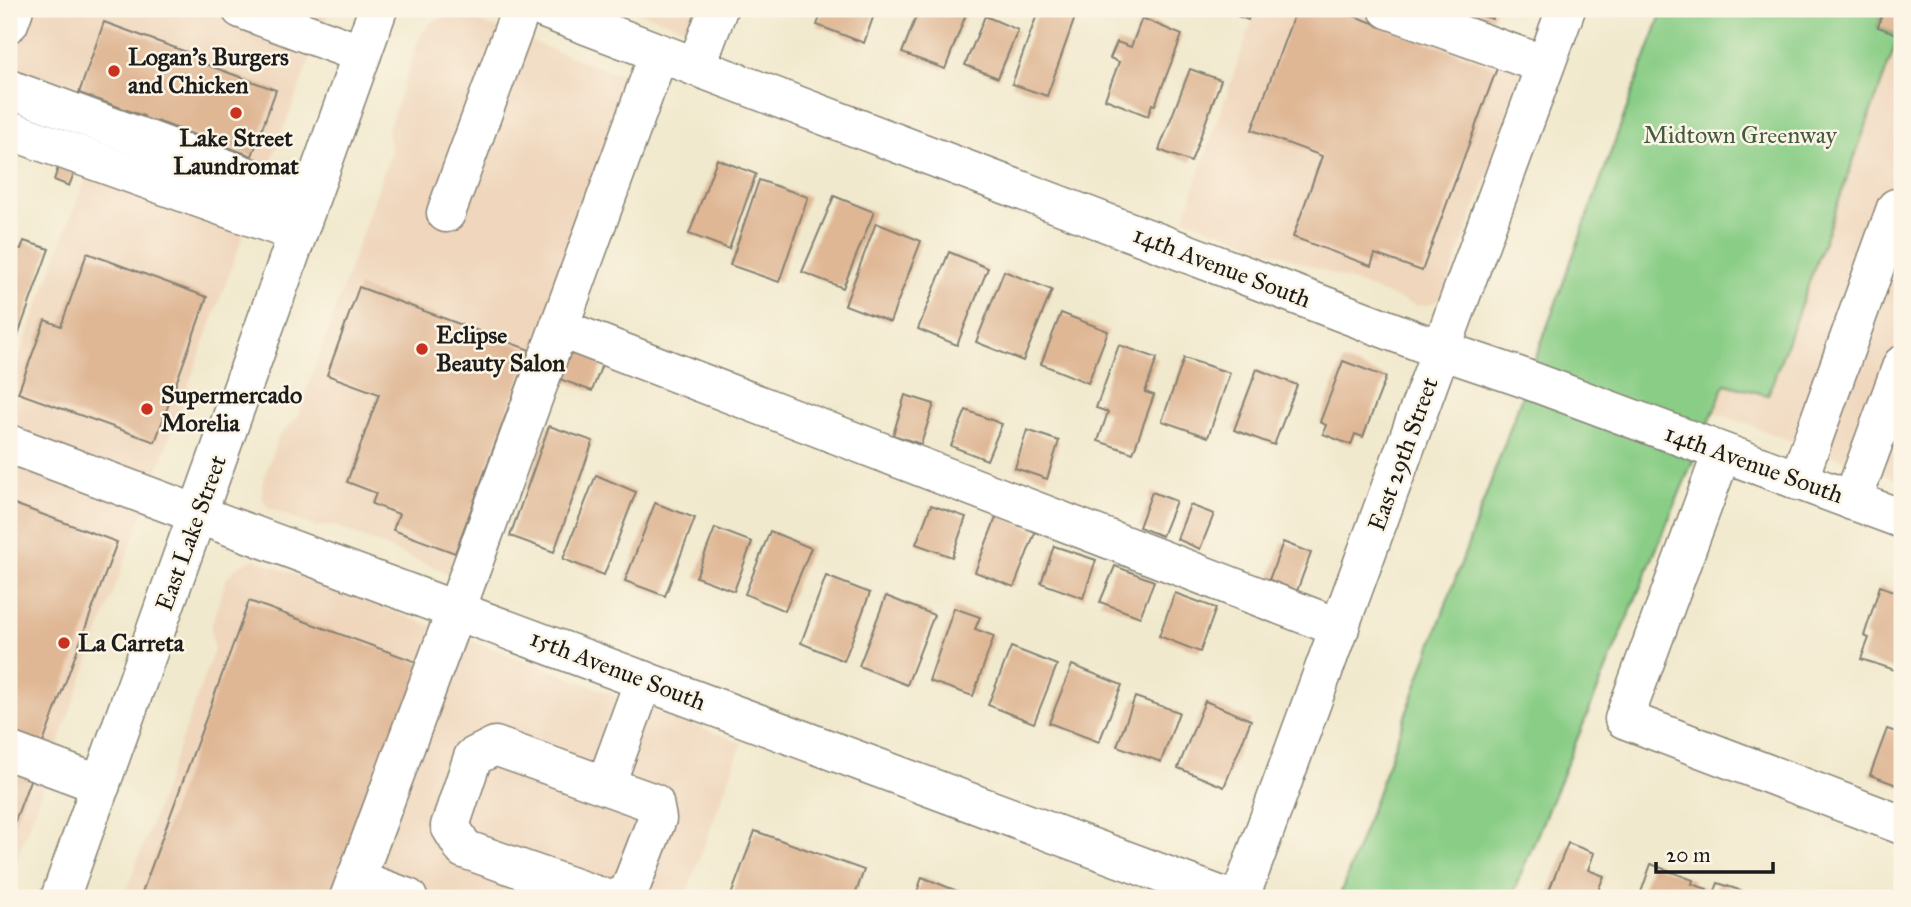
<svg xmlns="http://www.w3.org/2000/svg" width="1911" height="907" viewBox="0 0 1911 907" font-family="'IM FELL Great Primer',serif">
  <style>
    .built { fill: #efd6bc }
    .green { fill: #89cd86; stroke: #527451; stroke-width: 2 }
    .building { fill: #dfb795 }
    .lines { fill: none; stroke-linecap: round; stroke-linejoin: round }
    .minor-casing { stroke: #868274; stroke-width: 41 }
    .major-casing { stroke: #868274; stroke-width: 41 }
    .minor { stroke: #fff; stroke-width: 38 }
    .major { stroke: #fff; stroke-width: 38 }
    .poi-dot { fill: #c8321e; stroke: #fcf5e5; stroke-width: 2.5 }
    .labels { text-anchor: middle; stroke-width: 5; stroke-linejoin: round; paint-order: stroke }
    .poi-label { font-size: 24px; font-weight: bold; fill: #1c1c1c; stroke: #fcf5e5; text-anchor: start }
    .park-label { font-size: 24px; fill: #425a41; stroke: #fcf5e5 }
    .street-label { font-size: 24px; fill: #1c1c1c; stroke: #fcf5e5 }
  </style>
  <rect width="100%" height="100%" fill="#fcf5e5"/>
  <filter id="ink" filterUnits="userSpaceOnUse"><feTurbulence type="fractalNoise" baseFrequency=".0143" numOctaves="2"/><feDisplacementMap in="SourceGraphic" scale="14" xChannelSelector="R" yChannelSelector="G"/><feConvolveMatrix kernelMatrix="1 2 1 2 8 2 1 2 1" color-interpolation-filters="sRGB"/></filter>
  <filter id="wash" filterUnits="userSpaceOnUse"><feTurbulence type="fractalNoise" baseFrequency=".00686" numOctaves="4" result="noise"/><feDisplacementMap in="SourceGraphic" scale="28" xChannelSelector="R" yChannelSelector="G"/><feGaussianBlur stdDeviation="1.57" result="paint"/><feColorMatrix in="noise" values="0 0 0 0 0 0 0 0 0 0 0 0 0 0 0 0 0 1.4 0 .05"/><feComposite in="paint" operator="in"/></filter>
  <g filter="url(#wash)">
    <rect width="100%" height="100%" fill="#f1e9cd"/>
    <!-- built -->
    <g class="built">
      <polygon points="9,9 329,9 247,225 9,880 9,384 89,169 9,138"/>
      <polygon points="631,9 732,9 719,45 682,27"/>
      <polygon points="1256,9 1392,9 1532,54 1443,296 1432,304 1418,306 1184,218"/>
      <polygon points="1884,9 1902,9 1902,481 1713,412 1725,383 1768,395 1899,35 1878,27"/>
      <polygon points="459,14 655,89 480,586 334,526 315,527 267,507 262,498 262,484 278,436 297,418 391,151 387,133 421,34 431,23 444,16"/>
      <polygon points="254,559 742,743 685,898 124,898 214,650 211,627 226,579 238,566"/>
    </g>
    <!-- green -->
    <polygon class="green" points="1663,9 1884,9 1878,27 1899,35 1768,395 1725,384 1511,898 1339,898"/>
    <g id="blocks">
      <!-- building -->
      <g class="building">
        <polygon points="823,9 876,9 864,43 817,25"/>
        <polygon points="919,9 968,9 945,69 902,53"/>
        <polygon points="1039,9 1078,9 1047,96 1012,84"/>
        <polygon points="1219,9 1252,9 1248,20"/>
        <polygon points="1296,9 1335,9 1497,68 1422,271 1375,254 1371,266 1293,237 1322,156 1252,130"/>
        <polygon points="1463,9 1495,9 1492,19"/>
        <polygon points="1884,9 1902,9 1902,36 1878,27"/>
        <polygon points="985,16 1018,30 998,78 965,65"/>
        <polygon points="1142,18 1182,35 1155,105 1152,104 1148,116 1105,99 1119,62 1110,58 1117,42 1131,47"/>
        <polygon points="104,22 200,57 199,62 276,90 252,156 157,121 155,126 142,122 144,116 79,93"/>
        <polygon points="1190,69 1221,80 1191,162 1159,150"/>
        <polygon points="717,159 756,174 729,249 689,234"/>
        <polygon points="60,162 76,168 69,186 54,180"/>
        <polygon points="759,180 808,197 779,282 730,265"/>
        <polygon points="834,196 874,212 843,288 802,272"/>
        <polygon points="876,223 921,241 890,322 845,305"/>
        <polygon points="24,241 49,249 9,360 9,245 21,249"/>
        <polygon points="949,252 988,268 957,345 918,329"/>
        <polygon points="87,253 207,297 155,442 18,393 45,320 61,326"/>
        <polygon points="1004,271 1052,290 1023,361 976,342"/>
        <polygon points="359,287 530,350 455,553 393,530 399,514 372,504 376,493 347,482 379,394 327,375"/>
        <polygon points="1061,313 1108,331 1088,383 1041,364"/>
        <polygon points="567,342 605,356 592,391 554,377"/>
        <polygon points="1119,345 1157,358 1145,392 1154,395 1133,453 1098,441 1108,412 1096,408"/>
        <polygon points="1184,358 1230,373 1208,437 1162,421"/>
        <polygon points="1343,361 1386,377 1363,437 1355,434 1351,445 1323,434 1326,425 1320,422"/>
        <polygon points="1257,369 1297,385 1274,445 1234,430"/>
        <polygon points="905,395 934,404 921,444 893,435"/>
        <polygon points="966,410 1002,424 987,460 951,446"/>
        <polygon points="549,426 593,441 554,552 510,536"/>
        <polygon points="1027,430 1059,441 1047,479 1015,468"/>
        <polygon points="596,475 636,492 604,575 563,559"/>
        <polygon points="1152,492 1176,501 1162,536 1139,527"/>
        <polygon points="9,502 117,542 40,751 9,740"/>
        <polygon points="655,503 695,518 665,596 625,581"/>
        <polygon points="931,505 966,517 952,557 916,544"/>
        <polygon points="1190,505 1214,514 1200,549 1177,539"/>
        <polygon points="997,515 1036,530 1014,587 975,572"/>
        <polygon points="715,528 752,542 734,591 696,577"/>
        <polygon points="770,531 811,548 785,611 745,594"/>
        <polygon points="1283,542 1311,553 1297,591 1269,580"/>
        <polygon points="1054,546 1096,560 1083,598 1041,583"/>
        <polygon points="1115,566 1154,581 1140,617 1100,602"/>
        <polygon points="826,576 870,593 844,661 801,643"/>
        <polygon points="1880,586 1902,594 1901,672 1861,659 1869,638 1864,636"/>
        <polygon points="1175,593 1216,608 1200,652 1159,636"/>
        <polygon points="886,596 934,615 907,685 859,666"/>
        <polygon points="249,601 425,665 339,898 140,898"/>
        <polygon points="954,608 980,617 975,629 994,636 973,696 929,681"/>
        <polygon points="1011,647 1057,665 1034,723 988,705"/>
        <polygon points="1072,665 1122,685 1099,742 1049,723"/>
        <polygon points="1135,697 1179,712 1161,762 1117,746"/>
        <polygon points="1205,701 1251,720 1224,787 1178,768"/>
        <polygon points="1887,729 1902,734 1902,787 1870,775"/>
        <polygon points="9,763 33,772 9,837"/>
        <polygon points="755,831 864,870 854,898 730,898"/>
        <polygon points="1568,843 1594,853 1588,870 1604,876 1595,898 1546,898"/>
        <polygon points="1651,864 1693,880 1692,884 1707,889 1704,898 1639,898"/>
        <polygon points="922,877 970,896 969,898 915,898"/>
        <polygon points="1718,883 1754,895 1753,898 1712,898"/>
      </g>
    </g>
  </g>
  <g filter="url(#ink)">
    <use href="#blocks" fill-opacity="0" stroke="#868274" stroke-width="2"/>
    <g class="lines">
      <!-- minor casing -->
      <g class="minor-casing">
        <g id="minor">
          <polyline points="241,9 362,54"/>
          <polyline points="544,9 1441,350 1518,376 1902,519"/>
          <polyline points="1388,9 1545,65"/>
          <polyline points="9,23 14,9"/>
          <polyline points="696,67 718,9"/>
          <polyline points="9,89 309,199"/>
          <polyline points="9,130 297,233"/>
          <polyline points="446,213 521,9"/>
          <polyline points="559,328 1340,628"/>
          <polyline points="9,444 1227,898"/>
          <polyline points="1722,453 1624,719 1902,825"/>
          <polyline points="1798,481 1896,208"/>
          <polyline points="1852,501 1902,365"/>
          <polyline points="9,751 101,785"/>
          <polyline points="606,784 644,680"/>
          <polyline points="356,879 408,898"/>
          <polyline points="349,898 456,610 659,53"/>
          <polyline points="604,898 464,849 450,826 473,757 495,746 654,803 657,819 628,894 616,898"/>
          <polyline points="1240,898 1566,9"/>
        </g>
      </g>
      <!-- major casing -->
      <g class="major-casing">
        <polyline id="major" points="60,898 378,9"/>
      </g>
      <!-- minor -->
      <use href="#minor" class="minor"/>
      <!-- major -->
      <use href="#major" class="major"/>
    </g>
  </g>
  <!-- markers -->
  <g class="poi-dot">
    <circle cx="114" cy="71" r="7"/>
    <circle cx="236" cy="113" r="7"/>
    <circle cx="422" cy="349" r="7"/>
    <circle cx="147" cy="409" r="7"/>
    <circle cx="64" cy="643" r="7"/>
  </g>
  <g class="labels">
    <!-- poi labels -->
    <g class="poi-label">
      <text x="128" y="65">Logan's Burgers<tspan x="128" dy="28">and Chicken</tspan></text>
      <text x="236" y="146" text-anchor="middle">Lake Street<tspan x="236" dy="28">Laundromat</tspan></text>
      <text x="436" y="343">Eclipse<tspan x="436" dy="28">Beauty Salon</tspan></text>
      <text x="161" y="403">Supermercado<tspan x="161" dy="28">Morelia</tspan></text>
      <text x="78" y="651">La Carreta</text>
    </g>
    <!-- park labels -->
    <g class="park-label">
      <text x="1740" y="143">Midtown Greenway</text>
    </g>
    <!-- street labels -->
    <g class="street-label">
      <text transform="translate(1222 267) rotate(21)" y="8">14th Avenue South</text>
      <text transform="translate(1403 454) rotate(-70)" y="8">East 29th Street</text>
      <text transform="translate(1754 464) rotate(20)" y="8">14th Avenue South</text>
      <text transform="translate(191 533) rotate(-70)" y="8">East Lake Street</text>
      <text transform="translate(618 670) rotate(21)" y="8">15th Avenue South</text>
    </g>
  </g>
  <!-- margin -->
  <rect width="1911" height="907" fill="none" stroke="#fcf5e5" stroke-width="35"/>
  <!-- scale -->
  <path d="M1656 862v10h117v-10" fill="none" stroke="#1c1c1c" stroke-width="3.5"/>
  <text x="1666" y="862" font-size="21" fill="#1c1c1c" stroke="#fcf5e5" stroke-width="5" paint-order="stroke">20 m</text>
</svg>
